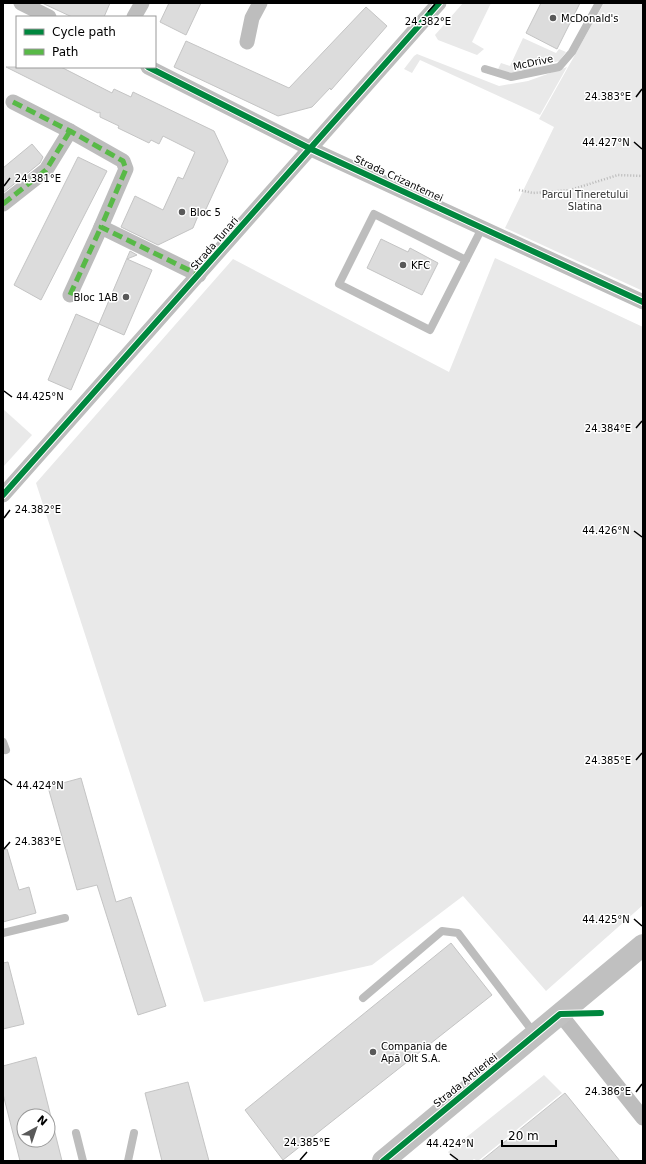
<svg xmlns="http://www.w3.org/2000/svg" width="646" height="1164" viewBox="0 0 646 1164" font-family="'DejaVu Sans',sans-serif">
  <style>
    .green { fill: #e9e9e9 }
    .building { fill: #dcdcdc; stroke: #c4c4c4; fill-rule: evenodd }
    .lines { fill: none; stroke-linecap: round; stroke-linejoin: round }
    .path { stroke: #b8b8b8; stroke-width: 2.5; stroke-dasharray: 1 2; stroke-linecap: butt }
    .service { stroke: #bdbdbd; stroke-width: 8 }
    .minor { stroke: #bdbdbd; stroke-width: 15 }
    .secondary { stroke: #c0c0c0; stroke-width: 22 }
    .quiet { stroke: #58b947; stroke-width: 5; stroke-dasharray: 10 5; stroke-linecap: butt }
    .cycleway-casing { stroke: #fff; stroke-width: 8 }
    .cycleway { stroke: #00873e; stroke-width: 6 }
    .ticks { fill: none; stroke: #000; stroke-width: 1.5 }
    .poi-dot { fill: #595959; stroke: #fff; stroke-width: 1.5 }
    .labels { text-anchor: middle; stroke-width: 3; stroke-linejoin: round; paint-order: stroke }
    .poi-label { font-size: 10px; fill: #000; stroke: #fff; text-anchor: start }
    .street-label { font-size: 10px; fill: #000; stroke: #fff }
    .park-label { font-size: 10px; fill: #2e2e2e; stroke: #fff }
    .ticks-label { font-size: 10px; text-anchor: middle; fill: #000; stroke: #fff; stroke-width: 3; stroke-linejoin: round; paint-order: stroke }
  </style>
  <rect width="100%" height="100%" fill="#fff"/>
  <!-- green -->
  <g class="green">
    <polygon points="463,3 491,3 472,42 484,49 477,55 438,40 435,35"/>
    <polygon points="604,3 643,3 643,291 505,228 554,127 539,119"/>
    <polygon points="523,38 556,53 559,49 566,52 559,61 516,73 507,73 498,69 501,63 510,66"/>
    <polygon points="417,54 499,86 528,81 567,67 540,115 420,60 412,73 404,69 414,56"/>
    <polygon points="495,258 643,327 643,905 546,991 463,896 372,965 204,1002 36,483 233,259 449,372"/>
    <polygon points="3,409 32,435 3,467"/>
    <polygon points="544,1075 562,1093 478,1161 474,1159 471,1161 454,1161 448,1152"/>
  </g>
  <!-- building -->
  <g class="building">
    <polygon points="42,3 110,3 104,17 72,17"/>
    <polygon points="169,3 201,3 186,35 160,22"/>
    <polygon points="541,3 580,3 557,49 526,33"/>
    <polygon points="366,7 387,26 331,90 330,88 312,107 278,116 174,67 186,41 289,88"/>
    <polygon points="6,67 61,67 112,93 114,89 131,97 133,92 214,131 228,161 206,209 200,211 193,228 158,245 121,227 135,196 163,210 178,177 183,179 195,152 163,136 159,144 151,140 149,143 118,128 119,126 100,117 100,112 98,113"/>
    <polygon points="32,144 43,157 40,163 3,193 3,168"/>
    <polygon points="78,157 107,171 41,300 14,285"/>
    <polygon points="381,239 408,252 410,248 438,263 422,295 367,268"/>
    <polygon points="130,251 137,255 127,259 152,270 124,335 99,324"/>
    <polygon points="76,314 99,324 71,390 48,380"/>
    <polygon points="81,778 116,902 131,897 166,1006 138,1015 97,885 77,890 48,787"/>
    <polygon points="7,849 19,890 29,887 36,913 3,922 3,850"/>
    <polygon points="451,943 492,995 283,1160 245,1110"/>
    <polygon points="8,962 24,1024 3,1029 3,963"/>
    <path d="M36,1057l26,104h-42l-17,-67v-28zM24,1116h24v24h-24z"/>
    <polygon points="188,1082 209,1161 162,1161 145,1093"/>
    <polygon points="565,1093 620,1161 481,1161"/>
  </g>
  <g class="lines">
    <!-- path -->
    <polyline class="path" points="519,190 533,193 570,190 618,175 643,176"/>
    <!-- service -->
    <g class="service">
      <polyline points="485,69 511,77 559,67 572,52 599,3"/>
      <polyline points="466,260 374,214 339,284 430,330 482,228"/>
      <polyline points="3,742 6,750"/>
      <polyline points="3,933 65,918"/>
      <polyline points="363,998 442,931 458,933 534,1033"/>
      <polyline points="76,1133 83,1161"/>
      <polyline points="128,1161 134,1133"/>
    </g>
    <!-- minor -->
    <g class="minor">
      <polyline points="21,3 49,17"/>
      <polyline points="134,17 142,3"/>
      <polyline points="247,42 252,18 260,3"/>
      <polyline points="148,67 311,149 643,302"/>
      <polyline points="13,102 70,131 123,161 126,169 101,227 199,275"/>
      <polyline points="3,204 46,170 70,131"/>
      <polyline points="70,295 101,227"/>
      <polyline points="3,495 439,3"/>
      <polyline points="560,1014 643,1118"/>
    </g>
    <!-- secondary -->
    <polyline class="secondary" points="383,1161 643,945"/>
    <!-- quiet -->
    <g class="quiet">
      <polyline points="13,102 70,131 123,161 126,169 101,227 199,275"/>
      <polyline points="3,204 46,170 70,131"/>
      <polyline points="70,295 101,227"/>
    </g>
    <!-- cycleway casing -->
    <g class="cycleway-casing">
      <g id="cycleway">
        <polyline points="148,67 311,149 643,302"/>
        <polyline points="3,495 439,3"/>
        <polyline points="383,1161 560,1014 601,1013"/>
      </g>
    </g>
    <!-- cycleway -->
    <use href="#cycleway" class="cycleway"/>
  </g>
  <!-- ticks -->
  <path class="ticks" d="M428,12l7,-8M636,97l6,-8M634,142l8,7M4,186l6,-8M4,391l8,6M636,428l6,-7M4,518l6,-8M634,531l8,6M636,760l6,-7M4,779l8,6M4,849l6,-7M634,919l8,7M636,1092l6,-8M450,1154l8,6M300,1160l7,-8"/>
  <!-- markers -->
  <g class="poi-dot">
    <circle cx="553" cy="18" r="4"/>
    <circle cx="182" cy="212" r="4"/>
    <circle cx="403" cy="265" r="4"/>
    <circle cx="126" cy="297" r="4"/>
    <circle cx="373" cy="1052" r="4"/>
  </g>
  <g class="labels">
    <!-- poi labels -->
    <g class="poi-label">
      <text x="561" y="22">McDonald's</text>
      <text x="190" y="216">Bloc 5</text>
      <text x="411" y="269">KFC</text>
      <text x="118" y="301" text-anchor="end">Bloc 1AB</text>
      <text x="381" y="1050">Compania de<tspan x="381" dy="12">Apă Olt S.A.</tspan></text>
    </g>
    <!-- street labels -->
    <g class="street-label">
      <text transform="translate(533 62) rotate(-12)" y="4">McDrive</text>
      <text transform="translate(399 178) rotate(25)" y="4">Strada Crizantemei</text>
      <text transform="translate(214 243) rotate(-49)" y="4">Strada Tunari</text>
      <text transform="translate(465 1080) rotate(-39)" y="4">Strada Artileriei</text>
    </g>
    <!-- park labels -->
    <g class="park-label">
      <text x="585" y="198">Parcul Tineretului<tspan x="585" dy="12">Slatina</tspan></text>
    </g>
  </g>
  <g class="ticks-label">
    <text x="428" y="25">24.382°E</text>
    <text x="608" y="100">24.383°E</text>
    <text x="606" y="146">44.427°N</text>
    <text x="38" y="182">24.381°E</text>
    <text x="40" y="400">44.425°N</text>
    <text x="608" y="432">24.384°E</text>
    <text x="38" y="513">24.382°E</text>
    <text x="606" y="534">44.426°N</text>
    <text x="608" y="764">24.385°E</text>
    <text x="40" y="789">44.424°N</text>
    <text x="38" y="845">24.383°E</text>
    <text x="606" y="923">44.425°N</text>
    <text x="608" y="1095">24.386°E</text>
    <text x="307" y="1146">24.385°E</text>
    <text x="450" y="1147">44.424°N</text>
  </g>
  <!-- border -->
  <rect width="646" height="1164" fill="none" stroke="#000000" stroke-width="8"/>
  <!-- legend -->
  <rect x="16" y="16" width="140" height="52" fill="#ffffff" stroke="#999999"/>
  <rect x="24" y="29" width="20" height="6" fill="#00873e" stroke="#999999"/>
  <text x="52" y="36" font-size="12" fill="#000000">Cycle path</text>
  <rect x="24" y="49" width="20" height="6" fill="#58b947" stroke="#999999"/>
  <text x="52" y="56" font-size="12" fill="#000000">Path</text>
  <!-- north arrow -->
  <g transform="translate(36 1128) rotate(40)"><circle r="19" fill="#ffffff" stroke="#999999"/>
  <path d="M0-3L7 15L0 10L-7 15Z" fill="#595959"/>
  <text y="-6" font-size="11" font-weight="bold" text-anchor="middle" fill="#000000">N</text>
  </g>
  <!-- scale -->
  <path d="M502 1140v6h54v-6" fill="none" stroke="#000000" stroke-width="2"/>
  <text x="508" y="1140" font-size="12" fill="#000000" stroke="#ffffff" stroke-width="3" paint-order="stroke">20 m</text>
</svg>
